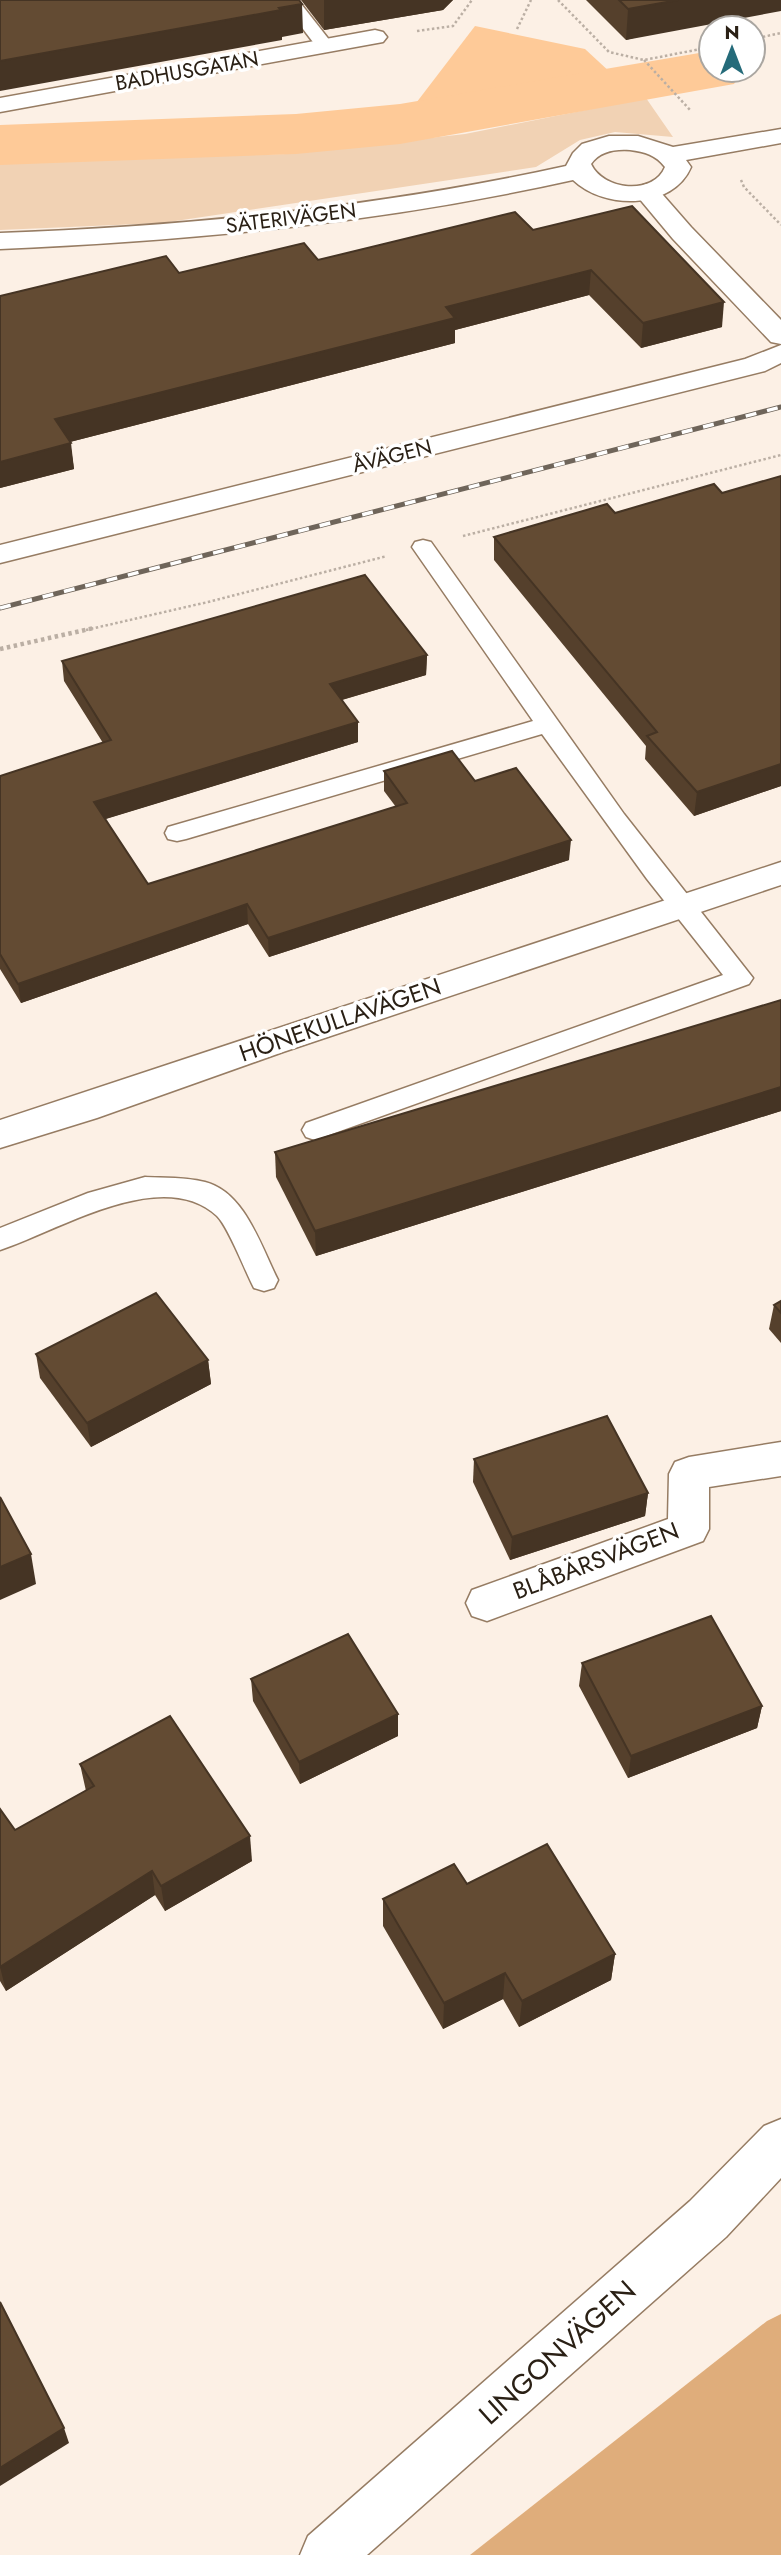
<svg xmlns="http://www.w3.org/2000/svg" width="781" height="2555" viewBox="0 0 781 2555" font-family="Jost,sans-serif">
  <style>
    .green { fill: #f1d2b4 }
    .forest { fill: #dfad7b }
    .water { fill: #feca98 }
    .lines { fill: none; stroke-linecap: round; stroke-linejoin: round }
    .river { fill: #feca98; fill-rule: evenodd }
    .service-casing { stroke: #967c63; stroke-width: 3 }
    .minor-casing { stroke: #967c63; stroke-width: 3 }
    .tertiary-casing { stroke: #967c63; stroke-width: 3 }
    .path-far1 { stroke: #bbafa4; stroke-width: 2.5; stroke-dasharray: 2.5 2.5; stroke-linecap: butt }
    .path { stroke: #bbafa4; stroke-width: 4.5; stroke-dasharray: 3.5 3.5; stroke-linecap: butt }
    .service { fill: #fff; fill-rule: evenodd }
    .minor { fill: #fff; fill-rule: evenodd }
    .tertiary { fill: #fff; fill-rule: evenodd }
    .rail-casing { stroke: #6f655a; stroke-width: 5 }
    .rail { stroke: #fff; stroke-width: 3.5; stroke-dasharray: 11; stroke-linecap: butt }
    .wall { fill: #55402c }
    .shaded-wall { fill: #453424 }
    .building { fill: #634b33; stroke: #453424; stroke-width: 2 }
    .labels { text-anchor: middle; stroke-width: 7; stroke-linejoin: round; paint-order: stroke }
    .far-street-label { font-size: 21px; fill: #2a2015; stroke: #fff }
    .street-label { font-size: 24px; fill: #2a2015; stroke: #fff }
    .near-street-label { font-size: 28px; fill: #2a2015; stroke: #fff }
  </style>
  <rect width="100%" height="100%" fill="#fcf0e5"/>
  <!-- green -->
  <polygon class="green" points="646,98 673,137 615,132 580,140 536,167 162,223 0,230 0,162 287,154 465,134"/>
  <!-- forest -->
  <polygon class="forest" points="781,2314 781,2555 470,2555 767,2321"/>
  <!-- water -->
  <polygon class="water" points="475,26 585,49 625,86 400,124"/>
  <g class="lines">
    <!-- river -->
    <polygon class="river" points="711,51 711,70 743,70 734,84 400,144 296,154 0,165 0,125 296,114 400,104"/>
    <!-- service casing -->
    <g class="service-casing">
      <g id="service">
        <polygon points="281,0 298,0 334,46 331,50 319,50"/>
        <polygon points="423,540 431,542 624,814 753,978 749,984 315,1140 306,1137 302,1130 306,1123 723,975 647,879 542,734 186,839 177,841 168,839 165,833 168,827 533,721 412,547 415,542"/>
        <path d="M145,1177c19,1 41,0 60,5 40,10 56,65 73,98l-4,8 -10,3 -10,-3c-9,-17 -25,-60 -37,-72 -55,-51 -159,15 -217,34v-22l88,-35z"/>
      </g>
    </g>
    <!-- minor casing -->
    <g class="minor-casing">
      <g id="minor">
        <polygon points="375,30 383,32 387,37 383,42 0,112 0,98"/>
        <polygon points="647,184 656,187 691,227 781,320 781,344 771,342 673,239 638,197 634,192 638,187"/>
        <polygon points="781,345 781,363 765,371 0,563 0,545 745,359"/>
        <polygon points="781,1442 781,1476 709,1487 709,1529 703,1541 487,1621 472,1616 466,1603 472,1590 668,1519 669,1474 675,1462 689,1457"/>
        <polygon points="781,2119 781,2178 726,2237 367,2555 300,2555 308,2536 690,2201 764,2126"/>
      </g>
    </g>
    <!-- tertiary casing -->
    <g class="tertiary-casing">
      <g id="tertiary">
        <path d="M781,129v14l-95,17 5,7c-18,43 -87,43 -118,13 -189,42 -379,61 -573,69v-16c191,-7 380,-26 566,-67l7,-13 9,-9 27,-8h29l35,11zM630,150c15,2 26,5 35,17 -12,29 -62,23 -74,-3 9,-13 24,-15 39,-14z"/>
        <polygon points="781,862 781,885 283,1052 97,1118 0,1148 0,1120"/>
      </g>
    </g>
    <!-- path-far1 -->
    <g class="path-far1">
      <polyline points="558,0 609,52 644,60 711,47"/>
      <polyline points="517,29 531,0"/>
      <polyline points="417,31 453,26 472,0"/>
      <polyline points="753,39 781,33"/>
      <polyline points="644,60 691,111"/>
      <polyline points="741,180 744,187 781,225"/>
      <polyline points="463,536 781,455"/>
      <polyline points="86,630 208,602 387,556"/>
    </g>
    <!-- path -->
    <polyline class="path" points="0,649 94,628"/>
    <!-- service -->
    <use href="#service" class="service"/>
    <!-- minor -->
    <use href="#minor" class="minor"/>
    <!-- tertiary -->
    <use href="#tertiary" class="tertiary"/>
    <!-- rail casing -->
    <g class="rail-casing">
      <polyline id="rail" points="0,608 781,407"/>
    </g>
    <!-- rail -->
    <use href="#rail" class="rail"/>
  </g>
  <!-- wall -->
  <g class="wall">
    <polygon points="301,0 453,0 443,10 324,30"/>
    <polygon points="586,0 781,0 626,40"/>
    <polygon points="533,230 722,327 641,348 589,295 455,330 455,343 70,442 74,469 0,488 0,296 179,273 318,260"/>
    <polygon points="781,476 781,786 694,816 645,759 646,746 494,560 494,537 722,493"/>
    <polygon points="427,655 426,675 342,700 358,742 105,819 148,884 396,807 384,791 384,771 475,781 569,860 269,957 248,924 21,1003 0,969 0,776 103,743 64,681 62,661"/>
    <polygon points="781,1000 781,1111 316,1256 276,1177 275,1152"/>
    <polygon points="781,1301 781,1343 769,1329 774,1305"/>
    <polygon points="36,1354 208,1360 211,1384 91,1447 40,1378"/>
    <polygon points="474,1459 648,1493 645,1516 510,1560 473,1482"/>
    <polygon points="582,1663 762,1706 757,1728 628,1778 579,1686"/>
    <polygon points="251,1679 398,1714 398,1736 300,1784 253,1701"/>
    <polygon points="80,1764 252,1861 165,1911 155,1895 6,1991 0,1981 0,1809 15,1830 86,1791"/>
    <polygon points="467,1884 615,1954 611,1980 519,2027 503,1999 443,2029 383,1926 383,1899"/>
  </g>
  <!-- shaded-wall -->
  <g class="shaded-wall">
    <polygon points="324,0 453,0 443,10 324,30"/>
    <polygon points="678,0 781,0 781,11 626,40 628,9"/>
    <polygon points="302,4 303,33 282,37 282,40 0,91 0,61"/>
    <polygon points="591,270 589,295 455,330 455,343 58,445 55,419 446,307"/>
    <polygon points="724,302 722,327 641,348 643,323"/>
    <polygon points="71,443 74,469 0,488 0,462"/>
    <polygon points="427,655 426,675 331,703 330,684"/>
    <polygon points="358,722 358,742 96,822 94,802"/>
    <polygon points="781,764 781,786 694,816 697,792"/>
    <polygon points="571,840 569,860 269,957 268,938"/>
    <polygon points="247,904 248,924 21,1003 18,984"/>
    <polygon points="781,1087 781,1111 316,1256 315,1231"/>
    <polygon points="208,1360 211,1384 91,1447 87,1423"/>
    <polygon points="648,1493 645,1516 510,1560 512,1537"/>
    <polygon points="31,1554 36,1584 0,1600 0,1567"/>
    <polygon points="762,1706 757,1728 628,1778 631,1756"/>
    <polygon points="398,1714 398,1736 300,1784 299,1762"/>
    <polygon points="250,1836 252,1861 165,1911 161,1886"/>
    <polygon points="152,1871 155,1895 6,1991 0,1967"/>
    <polygon points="615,1954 611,1980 519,2027 522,2001"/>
    <polygon points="505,1973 503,1999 443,2029 444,2003"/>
    <polygon points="64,2428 69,2443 0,2486 0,2468"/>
  </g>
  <!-- building -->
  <g class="building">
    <polygon points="0,0 299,0 302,4 279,8 281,10 0,61"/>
    <polygon points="619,0 678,0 628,9"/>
    <polygon points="632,206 724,302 643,323 591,270 446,307 455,318 55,419 71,443 0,462 0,296 166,256 179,273 304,243 318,260 515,212 533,230"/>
    <polygon points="781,476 781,764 697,792 647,736 657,732 494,537 607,504 615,513 714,484 722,493"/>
    <polygon points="365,575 427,655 330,684 358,722 94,802 148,884 407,803 384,771 452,751 475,781 516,768 571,840 268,938 247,904 18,984 0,954 0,776 111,740 62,661"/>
    <polygon points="781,1000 781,1087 315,1231 275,1152"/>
    <polygon points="156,1293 208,1360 87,1423 36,1354"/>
    <polygon points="781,1301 781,1313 774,1305"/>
    <polygon points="607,1416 648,1493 512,1537 474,1459"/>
    <polygon points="0,1497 31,1554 0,1567"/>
    <polygon points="711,1616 762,1706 631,1756 582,1663"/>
    <polygon points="348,1634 398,1714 299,1762 251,1679"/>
    <polygon points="170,1716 250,1836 161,1886 152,1871 0,1967 0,1809 15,1830 94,1786 80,1764"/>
    <polygon points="547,1844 615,1954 522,2001 505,1973 444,2003 383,1899 454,1864 467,1884"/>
    <polygon points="0,2302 64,2428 0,2468"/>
  </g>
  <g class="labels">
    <!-- far-street labels -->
    <g class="far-street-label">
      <text transform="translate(187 71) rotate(-10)" y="7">BADHUSGATAN</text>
      <text transform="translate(291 218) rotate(-7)" y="7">SÄTERIVÄGEN</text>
      <text transform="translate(392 456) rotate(-14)" y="7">ÅVÄGEN</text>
    </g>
    <!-- street labels -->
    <g class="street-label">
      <text transform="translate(340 1020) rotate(-19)" y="8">HÖNEKULLAVÄGEN</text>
      <text transform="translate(596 1561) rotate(-21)" y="8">BLÅBÄRSVÄGEN</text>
    </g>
    <!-- near-street labels -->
    <g class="near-street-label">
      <text transform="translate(557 2352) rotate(-42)" y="10">LINGONVÄGEN</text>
    </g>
  </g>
  <!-- north arrow -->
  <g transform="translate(732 49)"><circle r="33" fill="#ffffff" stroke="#aaa6a1" stroke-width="2"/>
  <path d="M0-5L12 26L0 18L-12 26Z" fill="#256b7a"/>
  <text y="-10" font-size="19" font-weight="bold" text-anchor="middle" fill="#2a2015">N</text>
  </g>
</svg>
